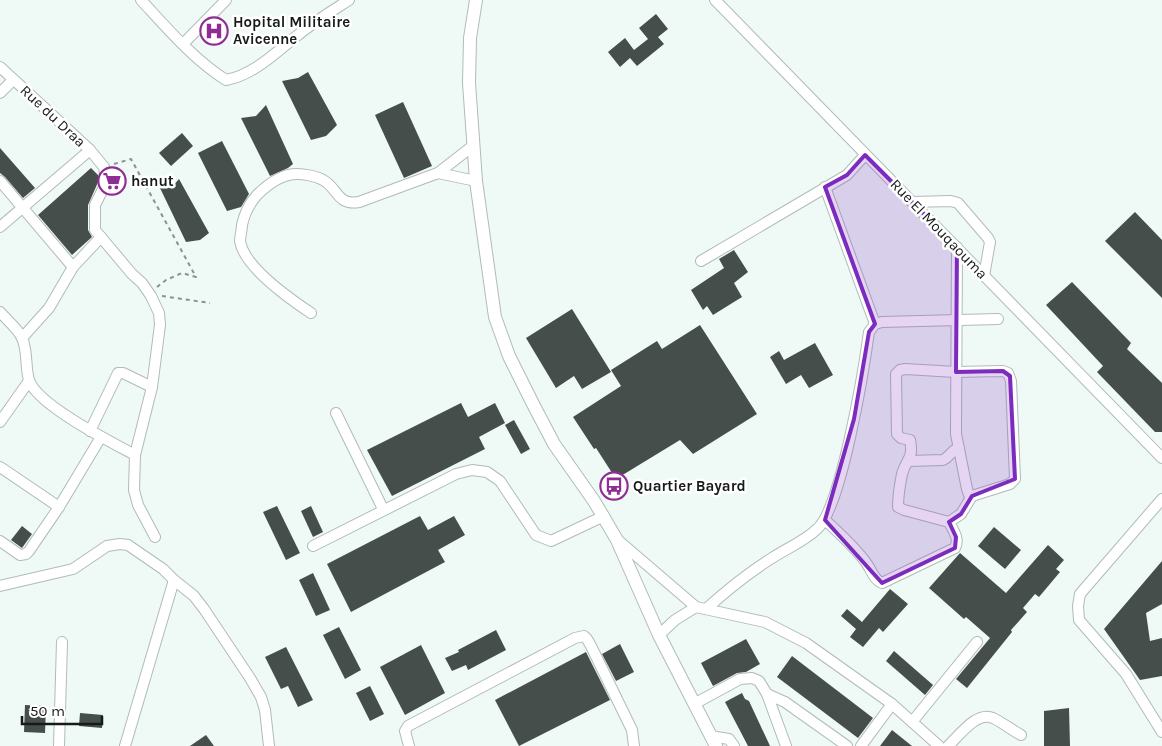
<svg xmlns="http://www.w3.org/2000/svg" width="1162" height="746" viewBox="0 0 1162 746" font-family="Karla,sans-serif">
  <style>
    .building { fill: #464e4c }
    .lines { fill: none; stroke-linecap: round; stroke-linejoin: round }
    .minor-casing { stroke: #b1bbb8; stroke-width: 12 }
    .major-casing { stroke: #b1bbb8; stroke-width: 14 }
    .path { stroke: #8b9390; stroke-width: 2; stroke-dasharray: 4 4; stroke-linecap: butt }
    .minor { stroke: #fff; stroke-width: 10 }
    .major { stroke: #fff; stroke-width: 12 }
    .marked { fill: #7b2cbf; fill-opacity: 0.2; stroke: #7b2cbf; stroke-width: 4; stroke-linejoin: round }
    .labels { text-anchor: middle; stroke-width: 5; stroke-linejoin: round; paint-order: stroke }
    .poi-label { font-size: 15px; font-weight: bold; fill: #161a19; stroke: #fff; text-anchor: start }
    .street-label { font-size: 15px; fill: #161a19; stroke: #fff }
  </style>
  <rect width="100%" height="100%" fill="#eff9f6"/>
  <!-- building -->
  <g class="building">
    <polygon points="656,14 668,29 658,37 664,44 637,66 630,58 620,67 608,52 625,38 634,50 648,39 639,28"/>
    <polygon points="308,72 337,125 326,136 311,140 282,81 298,78"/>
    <polygon points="403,102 432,166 404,178 375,115"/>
    <polygon points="266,105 293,164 288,168 270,176 241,118 256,116"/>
    <polygon points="182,133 193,146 171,166 159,153"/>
    <polygon points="222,141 249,194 241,207 227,211 198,153"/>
    <polygon points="0,148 35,188 23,198 5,177 0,173"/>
    <polygon points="91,168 98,175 99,180 88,205 88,230 92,237 72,255 38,215"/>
    <polygon points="179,179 209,233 200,240 186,242 160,188 173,186"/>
    <polygon points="1135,212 1162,240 1162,298 1105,241"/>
    <polygon points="734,250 748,272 734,283 742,297 713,315 707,306 703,310 691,290 724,268 719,259"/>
    <polygon points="1072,282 1131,343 1127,349 1162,383 1162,432 1155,432 1097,372 1103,366 1046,305"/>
    <polygon points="572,309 611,372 582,389 574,376 556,388 526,338"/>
    <polygon points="700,325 757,414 693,454 680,440 616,479 596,448 594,449 573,417 621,386 611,370 657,341 662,349"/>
    <polygon points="815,343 833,375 809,388 801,375 786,384 770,357 779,351 784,360"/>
    <polygon points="461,403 468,417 495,403 505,423 479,437 485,449 392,496 367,450"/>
    <polygon points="514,420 530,449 521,454 505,425"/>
    <polygon points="277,506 300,553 286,560 263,512"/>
    <polygon points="311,506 323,532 313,537 301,511"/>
    <polygon points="420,516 428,530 454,516 465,535 438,550 445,562 351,612 327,564"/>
    <polygon points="22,526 32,534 22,548 11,540"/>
    <polygon points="994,527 1021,550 1005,569 978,546"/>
    <polygon points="1048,545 1064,560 1056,569 1060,572 1039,597 1035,594 1023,608 1027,612 1011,630 1012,632 967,688 956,679 990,638 966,617 964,619 929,588 960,553 1006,593"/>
    <polygon points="1162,561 1162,604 1146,613 1150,641 1162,638 1162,676 1140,680 1104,629"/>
    <polygon points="313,573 330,610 316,616 299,580"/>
    <polygon points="890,589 908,604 883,632 879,628 863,647 850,637 856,629 841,616 847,609 862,622"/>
    <polygon points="339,627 361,670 345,679 323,635"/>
    <polygon points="496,630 506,650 468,670 466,665 452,671 445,658 459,652 458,650"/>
    <polygon points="746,639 760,664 746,672 737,673 713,686 701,663"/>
    <polygon points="620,644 634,672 616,681 602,654"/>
    <polygon points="421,645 445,693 405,715 380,667"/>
    <polygon points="286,647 313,700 298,707 288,686 281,689 265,657"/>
    <polygon points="894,651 933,685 925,695 886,661"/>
    <polygon points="586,652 610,700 519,746 495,700"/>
    <polygon points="792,656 873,718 858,738 777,677"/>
    <polygon points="370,686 384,714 370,721 356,693"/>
    <polygon points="742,693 745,699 749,701 770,746 748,746 725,702"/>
    <polygon points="25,705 46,706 45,733 24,732"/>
    <polygon points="1069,708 1070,746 1044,746 1044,711"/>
    <polygon points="80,713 103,715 102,728 79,726"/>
    <polygon points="892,730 912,746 880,746"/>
    <polygon points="206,735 214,746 190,746"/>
  </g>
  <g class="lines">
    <!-- minor casing -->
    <g class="minor-casing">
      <g id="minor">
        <path d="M141,0c26,28 53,60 85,80 28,-5 50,-28 72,-45 16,-13 34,-24 51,-35"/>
        <polyline points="715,0 1162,458"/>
        <polyline points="183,44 226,0"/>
        <polyline points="0,67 90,150 104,167 106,180 105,185 95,205 95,230 132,274 142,283 151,296 159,313 160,325 152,387 135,455 134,490 138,505 155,537"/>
        <polyline points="0,93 13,80"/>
        <polyline points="438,173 476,181"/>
        <polyline points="0,181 73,267"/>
        <polyline points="825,187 875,324"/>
        <polyline points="912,202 951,201 958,203 988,238 990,242 984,276"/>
        <polyline points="0,227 90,150"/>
        <polyline points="957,247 956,434 967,489 969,495 972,496"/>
        <polyline points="701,261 847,175 865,155"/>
        <path d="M0,312c6,7 19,18 22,26 6,13 3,29 7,42 8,25 82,62 106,75"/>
        <path d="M311,313c-21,-14 -67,-46 -71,-72 0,-5 2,-11 2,-16 2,-10 8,-22 15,-30 10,-10 25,-21 40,-21 7,0 19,2 26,6 15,8 14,26 36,22l79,-29 36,-28"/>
        <polyline points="22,338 49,308 73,267 101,237"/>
        <polyline points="336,413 383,509"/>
        <polyline points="0,422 29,381"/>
        <polyline points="90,431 118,373 123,373 152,387"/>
        <path d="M909,461l34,-1c7,-3 8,-10 16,-12"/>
        <polyline points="0,467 59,507"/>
        <polyline points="1162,499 1080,594 1078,606 1079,620 1126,674 1162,732"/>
        <path d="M825,520c15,14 31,28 42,44 5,7 7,16 15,19l73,-35c5,-9 -2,-18 -6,-26l-45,-12 -6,-3c0,-10 2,-23 4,-33 4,-15 12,-15 8,-34l-9,-2 -4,-4 -1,-60 4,-4 5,-1 51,3 47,-1 5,2 3,8 4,98 -5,5 -38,12 -11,18 -12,8"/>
        <polyline points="0,541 20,555 26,554 29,551 59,507 101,437"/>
        <polyline points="619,541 696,607 765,622 806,643 892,704 939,746"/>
        <polyline points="313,546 456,474 472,470 487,472 500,481 536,535 551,541 604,516"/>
        <polyline points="0,586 73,569 107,546 120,544 128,545 163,569 174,580 194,596 204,609 250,678 261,697 265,710 269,746"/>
        <path d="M706,609c21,-19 42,-36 66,-51 15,-10 33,-17 45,-29 24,-20 47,-160 52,-197l6,-8 7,-2 116,-3"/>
        <polyline points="659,635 675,620 696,607"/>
        <polyline points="767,694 786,746"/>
        <polyline points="694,704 740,679 752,678 759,681 767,694 785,702 847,746"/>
        <polyline points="912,722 977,642"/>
        <polyline points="710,736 729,739 734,746"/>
        <polyline points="59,746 62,642"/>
        <polyline points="125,746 174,580"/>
        <polyline points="409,746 405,731 408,726 575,638 584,636 587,639 591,646 632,730 634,746"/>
        <polyline points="861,746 892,704"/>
        <path d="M948,746c11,-10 28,-35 45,-28 10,5 19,12 28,17"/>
      </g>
    </g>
    <!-- major casing -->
    <g class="major-casing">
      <polyline id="major" points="476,0 470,38 469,83 476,181 495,317 509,356 533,404 554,444 594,501 617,540 659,635 716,746"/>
    </g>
    <!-- path -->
    <g class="path">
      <polyline points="114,164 131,159 196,277 182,273 166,280 157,287"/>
      <polyline points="162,296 210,303"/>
    </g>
    <!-- minor -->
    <use href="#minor" class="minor"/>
    <!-- major -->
    <use href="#major" class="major"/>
  </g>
  <!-- marked area -->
  <path class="marked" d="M865,155l92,92 -1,125 47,-1 7,5 5,103 -43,17 -11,18 -12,8 7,15 -1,11 -73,35 -57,-63 29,-101 15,-87 6,-8 -50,-137 22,-12z"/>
  <!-- icons -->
  <defs>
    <g id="hospital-ring" transform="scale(1.4375)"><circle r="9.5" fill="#fff" stroke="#8f2d95" stroke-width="1.5"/><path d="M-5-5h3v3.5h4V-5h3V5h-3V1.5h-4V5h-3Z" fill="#8f2d95"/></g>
    <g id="supermarket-ring" transform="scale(1.4375)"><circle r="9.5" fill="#fff" stroke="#8f2d95" stroke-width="1.5"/><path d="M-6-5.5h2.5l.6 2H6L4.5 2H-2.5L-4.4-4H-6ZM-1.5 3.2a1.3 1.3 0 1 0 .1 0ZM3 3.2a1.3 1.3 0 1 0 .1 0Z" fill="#8f2d95"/></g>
    <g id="bus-ring" transform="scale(1.4375)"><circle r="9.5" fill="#fff" stroke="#8f2d95" stroke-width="1.5"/><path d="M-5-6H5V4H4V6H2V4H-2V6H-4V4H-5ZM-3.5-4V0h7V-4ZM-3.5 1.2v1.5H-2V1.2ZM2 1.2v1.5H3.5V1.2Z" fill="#8f2d95"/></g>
  </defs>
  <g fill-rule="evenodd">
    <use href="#hospital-ring" x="214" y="31"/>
    <use href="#supermarket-ring" x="112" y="181"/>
    <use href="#bus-ring" x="614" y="486"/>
  </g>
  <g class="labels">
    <!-- poi labels -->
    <g class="poi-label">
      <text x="233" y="27">Hopital Militaire<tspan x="233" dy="17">Avicenne</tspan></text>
      <text x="131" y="186">hanut</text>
      <text x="633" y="491">Quartier Bayard</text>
    </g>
    <!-- street labels -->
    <g class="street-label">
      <text transform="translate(53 116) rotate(43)" y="5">Rue du Draa</text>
      <text transform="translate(939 229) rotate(46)" y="5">Rue El Mouqaouma</text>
    </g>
  </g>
  <!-- scale -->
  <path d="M22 716v8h80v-8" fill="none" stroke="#161a19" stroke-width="2.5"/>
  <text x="30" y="716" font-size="15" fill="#161a19" stroke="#ffffff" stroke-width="4" paint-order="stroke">50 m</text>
</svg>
